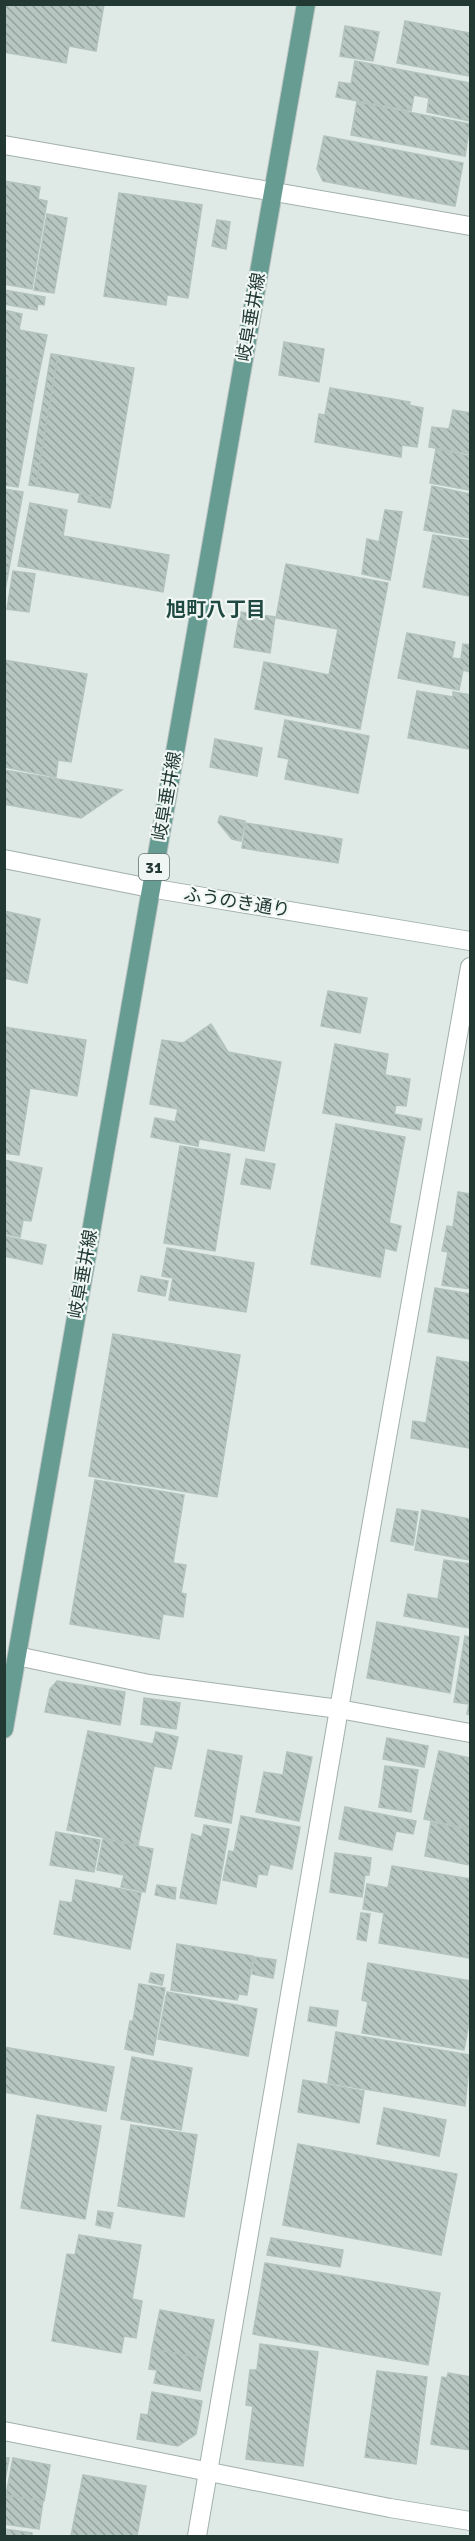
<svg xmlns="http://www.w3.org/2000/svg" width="475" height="2541" viewBox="0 0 475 2541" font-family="Signika,'Noto Sans JP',sans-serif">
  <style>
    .building { fill: url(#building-back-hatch); stroke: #b2c2bc; stroke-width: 1.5 }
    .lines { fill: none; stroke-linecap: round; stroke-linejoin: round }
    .minor-casing { stroke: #a2b0ac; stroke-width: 20 }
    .major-casing { stroke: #bcc3c2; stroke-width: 20 }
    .minor { stroke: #fff; stroke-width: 18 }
    .major { stroke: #669c92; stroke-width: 18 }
    .labels { text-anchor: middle; stroke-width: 4.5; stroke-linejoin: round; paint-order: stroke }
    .shield { fill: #eff6f3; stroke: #5f716d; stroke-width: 1.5 }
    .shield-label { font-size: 16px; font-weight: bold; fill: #213833 }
    .street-label { font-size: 18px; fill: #213833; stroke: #eff6f3 }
    .neighbourhood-label { font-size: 20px; font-weight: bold; fill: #1f4841; stroke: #eff6f3 }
  </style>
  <defs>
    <pattern id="building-back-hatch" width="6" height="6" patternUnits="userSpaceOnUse" patternTransform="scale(1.5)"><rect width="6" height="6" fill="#b7c6c1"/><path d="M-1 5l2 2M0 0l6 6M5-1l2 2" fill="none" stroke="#94a29d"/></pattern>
  </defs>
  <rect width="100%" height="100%" fill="#dfe9e5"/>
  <!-- building -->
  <g class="building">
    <polygon points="4,4 104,4 96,51 69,46 66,63 4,52"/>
    <polygon points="405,21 470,33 470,76 397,63"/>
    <polygon points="345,26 379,32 373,61 340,56"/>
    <polygon points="355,61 470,83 470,121 427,112 429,98 414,95 411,111 336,97 339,82 351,84"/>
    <polygon points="357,102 470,124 465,156 351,135"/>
    <polygon points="324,136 463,163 455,206 323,181 317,169"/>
    <polygon points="4,181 40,187 38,199 47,201 32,289 4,284"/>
    <polygon points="119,193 202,205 188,298 167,295 166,305 104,296"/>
    <polygon points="47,214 67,218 54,293 34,290"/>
    <polygon points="217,220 230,222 226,249 212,246"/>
    <polygon points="4,290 45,297 44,305 38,304 37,310 4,304"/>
    <polygon points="4,310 22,314 19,330 47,335 37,383 4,377"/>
    <polygon points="284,342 324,349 319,382 279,375"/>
    <polygon points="51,354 58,355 36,486 29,485"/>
    <polygon points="58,355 134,368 112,499 36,486"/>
    <polygon points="4,377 37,383 18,487 4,485"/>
    <polygon points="330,388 410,402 409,405 423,408 417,447 402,445 401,457 315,442 319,414 325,415"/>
    <polygon points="453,410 470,413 470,454 429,447 432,427 449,429"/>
    <polygon points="436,449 470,456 470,490 430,483"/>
    <polygon points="432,486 470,494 470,538 424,530"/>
    <polygon points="4,489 23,492 4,596"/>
    <polygon points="80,494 112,499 110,508 78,502"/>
    <polygon points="30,503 67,510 63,536 169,555 163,592 18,566"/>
    <polygon points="385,510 402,512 390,580 362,574 367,539 379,542"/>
    <polygon points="433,535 470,541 470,596 423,587"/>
    <polygon points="286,564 388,583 360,729 255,709 264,662 329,675 338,629 276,618"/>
    <polygon points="13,571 35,574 29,612 7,609"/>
    <polygon points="240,612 275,617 270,653 234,647"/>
    <polygon points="407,633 455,642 452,658 461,659 463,644 470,645 470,672 463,670 459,690 398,678"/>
    <polygon points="4,660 87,674 71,762 58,760 56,777 4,767"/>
    <polygon points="417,691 453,697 453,692 470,695 470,749 408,738"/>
    <polygon points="285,720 369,736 358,793 285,779 289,759 278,757"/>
    <polygon points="215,739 262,748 257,776 210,767"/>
    <polygon points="4,770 122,790 81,818 4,804"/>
    <polygon points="220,816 245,821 241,841 232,839 218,822"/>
    <polygon points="246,823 342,839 338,863 242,848"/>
    <polygon points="4,911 40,919 27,983 4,978"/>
    <polygon points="328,991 367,998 360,1033 321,1026"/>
    <polygon points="211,1024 228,1052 281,1062 264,1151 199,1139 198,1146 151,1137 155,1118 175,1122 178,1109 150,1104 162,1040 183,1043"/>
    <polygon points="4,1027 86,1040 77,1096 30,1088 19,1155 4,1153"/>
    <polygon points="335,1044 388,1054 385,1075 410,1079 406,1106 396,1105 394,1114 422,1119 420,1130 323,1113"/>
    <polygon points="336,1124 405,1137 389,1223 401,1226 396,1251 385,1248 380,1277 311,1264"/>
    <polygon points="180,1146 230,1154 215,1251 164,1243"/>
    <polygon points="246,1159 275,1164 270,1189 241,1184"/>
    <polygon points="4,1160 42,1168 31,1221 23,1220 20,1237 4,1234"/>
    <polygon points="458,1192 470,1194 470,1289 442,1285 448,1252 442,1251 447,1226 453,1227"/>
    <polygon points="4,1236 46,1245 42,1264 4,1256"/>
    <polygon points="167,1248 254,1263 246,1312 169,1300 173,1278 162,1276"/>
    <polygon points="141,1276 168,1281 165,1296 138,1291"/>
    <polygon points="435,1288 470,1294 470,1339 428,1332"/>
    <polygon points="113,1334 240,1355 217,1497 89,1476"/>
    <polygon points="437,1357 470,1363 470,1448 411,1438 413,1421 426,1423"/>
    <polygon points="95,1480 184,1495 173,1563 186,1565 181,1593 186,1594 183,1617 163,1614 159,1639 70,1624"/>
    <polygon points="397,1509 418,1512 413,1545 391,1541"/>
    <polygon points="422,1510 470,1519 470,1560 415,1550"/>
    <polygon points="444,1560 470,1564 470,1628 404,1616 408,1594 438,1599"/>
    <polygon points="377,1622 459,1637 450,1693 367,1678"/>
    <polygon points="465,1636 470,1637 470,1715 467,1714 469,1704 454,1702"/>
    <polygon points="57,1681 125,1692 120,1725 45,1712 50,1689"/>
    <polygon points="144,1698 180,1703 176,1729 141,1724"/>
    <polygon points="88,1731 153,1744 156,1732 178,1737 171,1769 154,1766 138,1845 67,1830"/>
    <polygon points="387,1738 428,1746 424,1767 383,1759"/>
    <polygon points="208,1750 242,1756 231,1823 195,1816"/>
    <polygon points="439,1751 470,1758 470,1829 424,1819"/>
    <polygon points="287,1752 312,1757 299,1821 256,1812 264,1772 283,1775"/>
    <polygon points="385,1766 418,1770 411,1812 379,1807"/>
    <polygon points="345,1807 416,1821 413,1834 396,1831 392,1850 339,1839"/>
    <polygon points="241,1816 300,1827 292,1869 270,1864 267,1875 258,1874 256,1887 223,1880 229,1851 234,1852"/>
    <polygon points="431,1822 470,1830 470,1865 425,1856"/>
    <polygon points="204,1825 229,1829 216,1904 180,1898 192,1834 202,1837"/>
    <polygon points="56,1832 100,1840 94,1872 50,1865"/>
    <polygon points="103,1839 153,1849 145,1892 121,1887 124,1875 97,1870"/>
    <polygon points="335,1853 371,1858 369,1875 365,1875 362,1897 330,1892"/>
    <polygon points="392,1866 470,1879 470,1958 379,1943 384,1913 363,1909 367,1884 388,1888"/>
    <polygon points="76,1880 141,1893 130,1949 54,1934 60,1901 72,1903"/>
    <polygon points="157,1885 176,1888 175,1899 155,1895"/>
    <polygon points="361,1913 370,1914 366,1941 357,1939"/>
    <polygon points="177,1944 253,1956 247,1995 239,1994 237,2000 171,1990"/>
    <polygon points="254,1957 276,1960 273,1978 252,1974"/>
    <polygon points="368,1963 470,1981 470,2017 464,2050 362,2033 368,2002 362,2000"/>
    <polygon points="151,1973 164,1975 162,1985 149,1982"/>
    <polygon points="139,1984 165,1988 153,2055 125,2049 130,2021 133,2021"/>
    <polygon points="167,1992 257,2009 248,2056 158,2039"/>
    <polygon points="310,2007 338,2011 336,2026 308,2021"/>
    <polygon points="336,2032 470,2055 465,2106 328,2083"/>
    <polygon points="4,2047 114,2067 106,2111 4,2092"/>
    <polygon points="132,2057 192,2068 181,2130 121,2119"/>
    <polygon points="303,2080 364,2091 359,2123 298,2112"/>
    <polygon points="384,2108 446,2120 439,2156 377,2144"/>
    <polygon points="37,2115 101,2126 85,2219 21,2208"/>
    <polygon points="131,2125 197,2135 184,2217 118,2206"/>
    <polygon points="298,2144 457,2174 441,2255 283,2225"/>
    <polygon points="98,2211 113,2213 110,2228 96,2225"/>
    <polygon points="79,2235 141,2245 132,2299 142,2301 136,2338 124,2336 121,2353 52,2341 67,2254 75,2255"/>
    <polygon points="271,2238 343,2250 340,2267 267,2255"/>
    <polygon points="265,2263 440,2293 428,2365 253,2334"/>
    <polygon points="160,2310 214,2320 206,2359 152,2349"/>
    <polygon points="260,2344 318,2352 303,2466 246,2459 253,2406 246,2405 250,2370 257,2370"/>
    <polygon points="152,2349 206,2359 200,2391 154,2383 157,2370 149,2369"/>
    <polygon points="377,2371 427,2377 416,2464 365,2457"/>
    <polygon points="448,2373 470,2377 470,2450 431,2444 442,2377 447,2378"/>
    <polygon points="152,2392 202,2401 196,2434 178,2446 137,2439 141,2414 148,2415"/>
    <polygon points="4,2458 9,2458 4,2486"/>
    <polygon points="13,2458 50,2465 44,2501 6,2495"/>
    <polygon points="83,2475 146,2486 137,2536 71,2536"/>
    <polygon points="4,2495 43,2501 39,2529 4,2524"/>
    <polygon points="4,2529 32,2533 32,2536 4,2536"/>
  </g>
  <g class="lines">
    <!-- minor casing -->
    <g class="minor-casing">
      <g id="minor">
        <polyline points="4,145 470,226"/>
        <polyline points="4,859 150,888 470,941"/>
        <polyline points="17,1656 149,1684 339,1709 470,1733"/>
        <polyline points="4,2431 390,2508 470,2521"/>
        <polyline points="197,2536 339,1709 470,967"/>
      </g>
    </g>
    <!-- major casing -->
    <g class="major-casing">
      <polyline id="major" points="4,1729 306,4"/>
    </g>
    <!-- minor -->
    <use href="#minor" class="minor"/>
    <!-- major -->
    <use href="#major" class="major"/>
  </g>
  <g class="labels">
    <!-- shield labels -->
    <rect class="shield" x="139" y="854" width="30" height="26" rx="4.5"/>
    <g class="shield-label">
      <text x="154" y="873">31</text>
    </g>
    <!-- street labels -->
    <g class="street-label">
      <text transform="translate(251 317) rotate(-80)" y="6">岐阜垂井線</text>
      <text transform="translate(167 796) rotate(-80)" y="6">岐阜垂井線</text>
      <text transform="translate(237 902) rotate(9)" y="6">ふうのき通り</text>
      <text transform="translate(83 1274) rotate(-80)" y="6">岐阜垂井線</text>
    </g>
    <!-- neighbourhood labels -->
    <g class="neighbourhood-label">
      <text x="216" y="616">旭町八丁目</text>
    </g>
  </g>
  <!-- border -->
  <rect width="475" height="2541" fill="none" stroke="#213833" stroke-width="12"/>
</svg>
